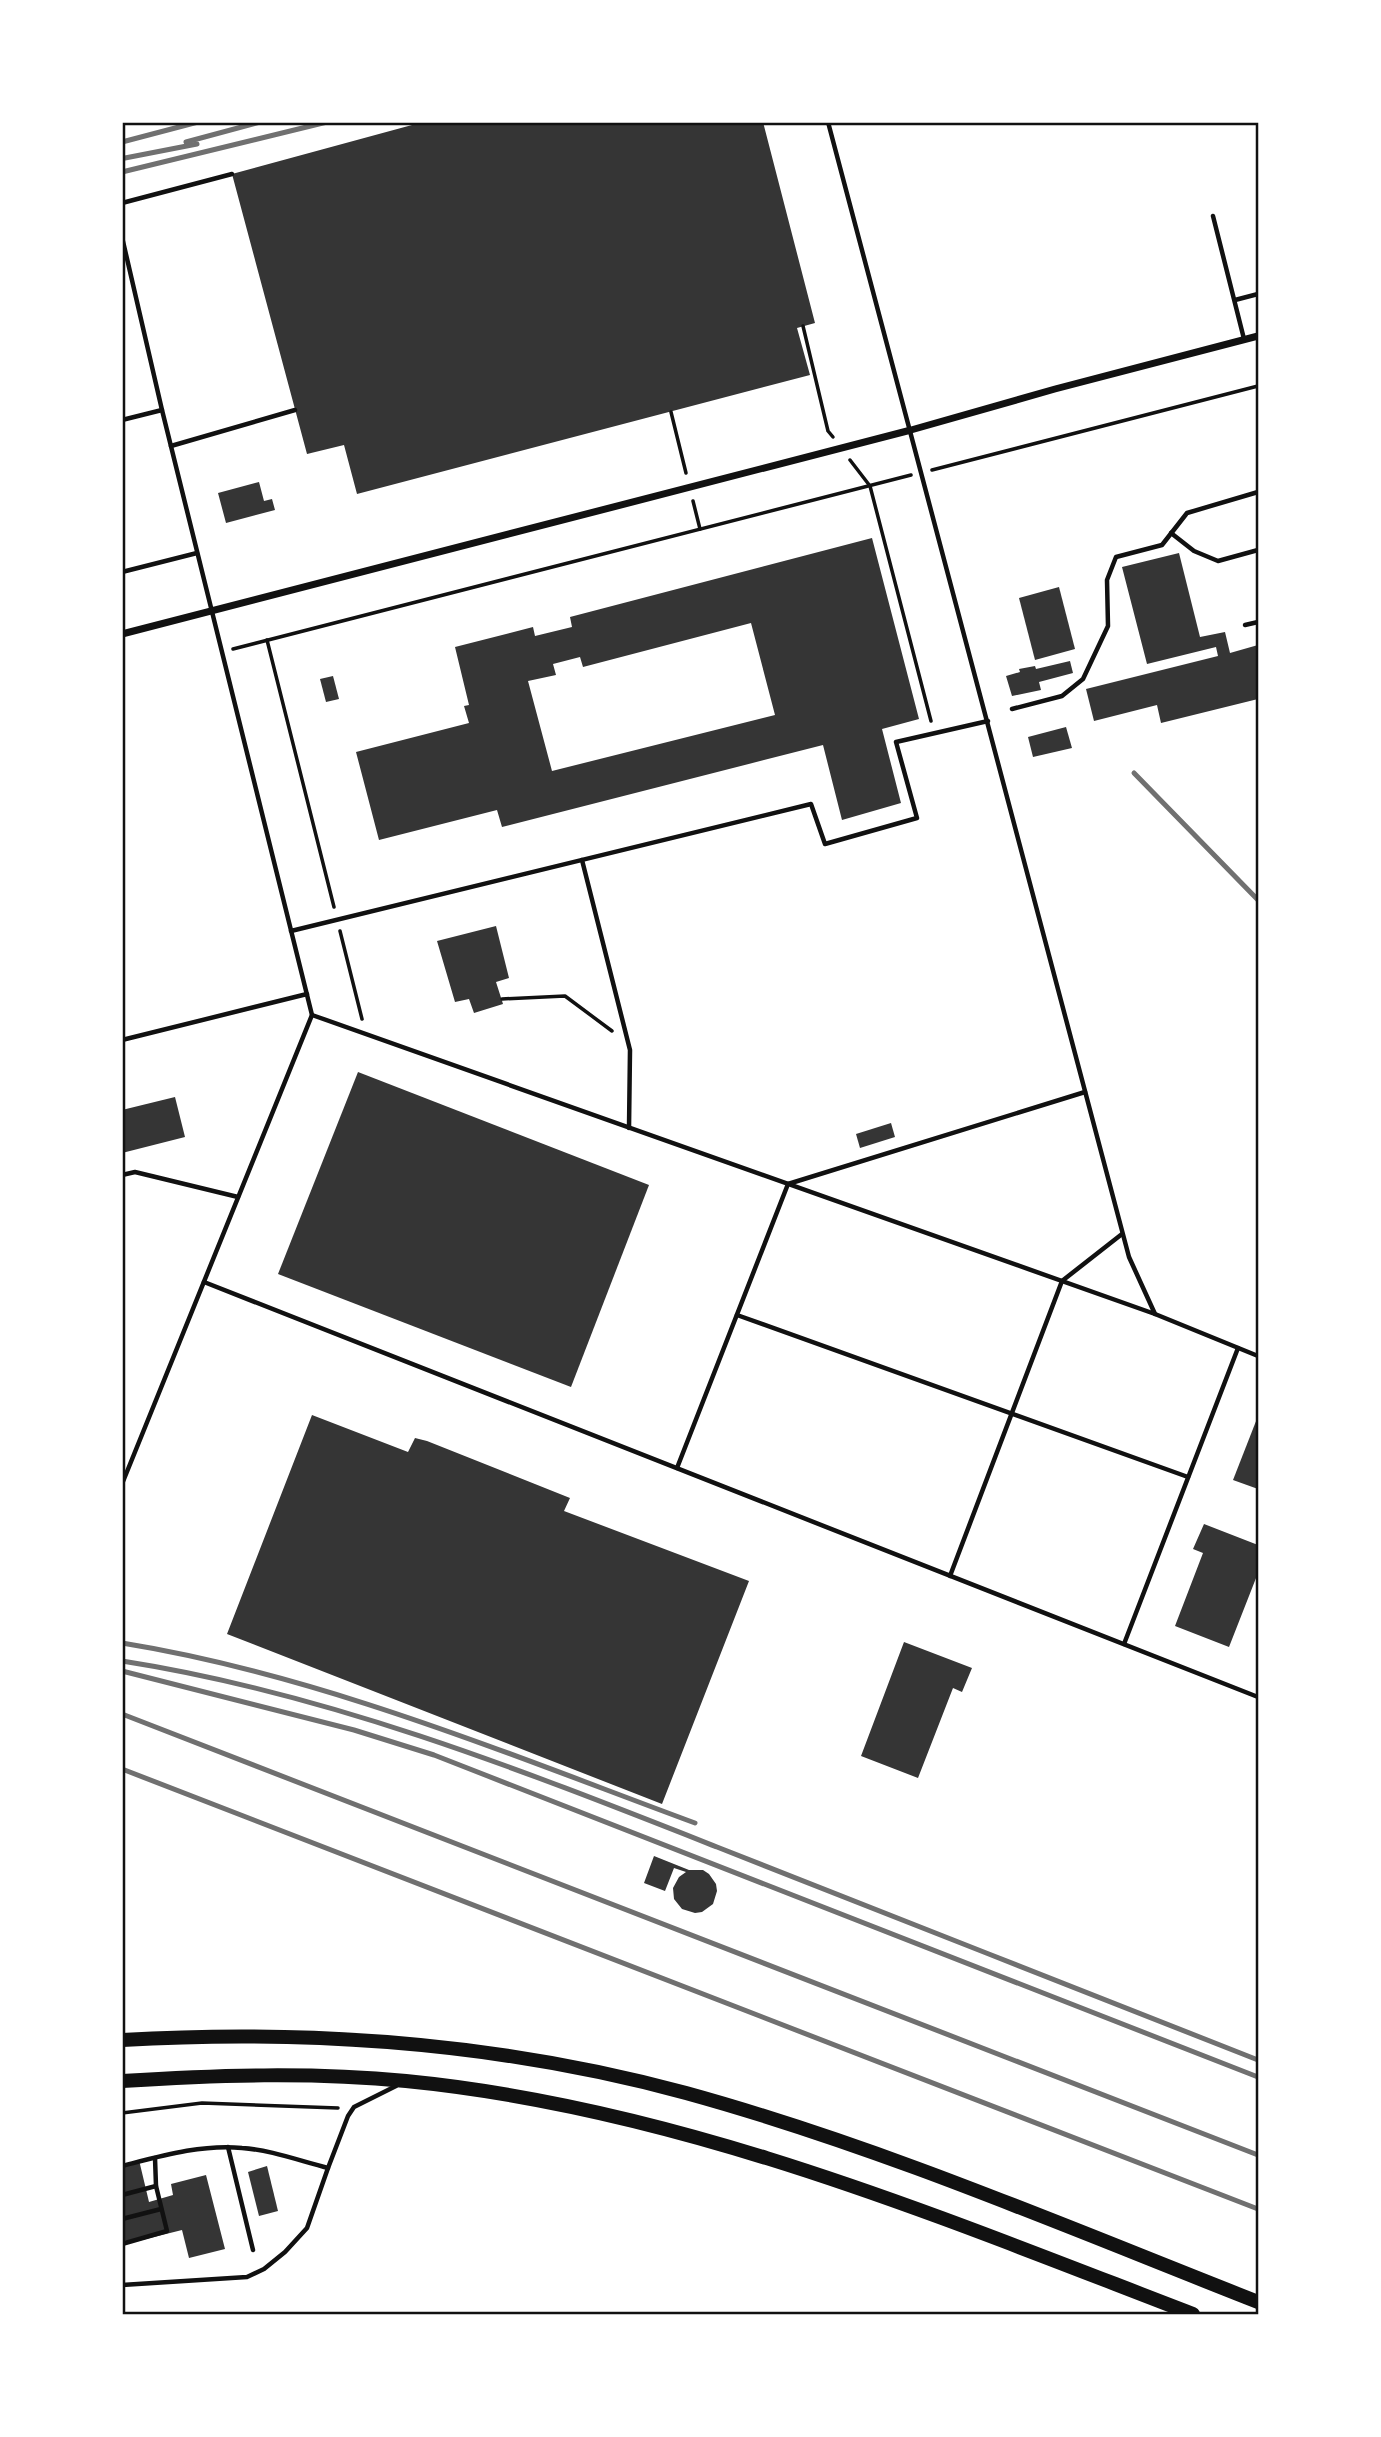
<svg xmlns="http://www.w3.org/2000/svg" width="1381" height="2437" viewBox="0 0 1381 2437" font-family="'Archivo Narrow',sans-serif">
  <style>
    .building { fill: #353535; fill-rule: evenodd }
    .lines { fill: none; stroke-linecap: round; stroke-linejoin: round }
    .path { stroke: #111; stroke-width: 3.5 }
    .service { stroke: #111; stroke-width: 4.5 }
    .minor { stroke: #111; stroke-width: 7 }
    .primary { stroke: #111; stroke-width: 14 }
    .rail { stroke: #707070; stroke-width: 5 }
    .neatline { fill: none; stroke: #111; stroke-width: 2.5 }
  </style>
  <rect width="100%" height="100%" fill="#fff"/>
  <!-- building -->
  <g class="building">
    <polygon points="423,122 763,122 815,323 797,328 810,375 357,494 344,445 307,454 232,174"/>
    <polygon points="259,482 264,501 272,499 275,510 226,523 218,493"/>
    <path d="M872,538l47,181 -37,10 19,74 -59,17 -19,-75 -321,82 -5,-17 -118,30 -23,-88 113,-29 -5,-17 5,-1 -14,-58 78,-20 2,9 37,-9 -2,-10zM751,623l24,92 -223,56 -24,-90 28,-6 -3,-11 27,-7 3,10z"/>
    <polygon points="1179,553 1200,637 1225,632 1230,653 1258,645 1258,699 1161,723 1157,705 1094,721 1086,689 1218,656 1216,647 1147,664 1122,567"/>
    <polygon points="1059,587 1075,649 1035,660 1019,598"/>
    <polygon points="1070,661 1073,673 1039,682 1041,690 1012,696 1006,676 1020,672 1019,669 1035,666 1036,669"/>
    <polygon points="333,676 339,699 326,702 320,679"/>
    <polygon points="1066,727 1072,748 1033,757 1028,737"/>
    <polygon points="496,926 509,978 496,982 503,1004 474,1013 469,999 455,1002 437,941"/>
    <polygon points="358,1072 649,1185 571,1387 278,1274"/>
    <polygon points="175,1097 185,1137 122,1153 122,1110"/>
    <polygon points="891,1123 895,1137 860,1148 856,1134"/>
    <polygon points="312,1415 408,1452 415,1438 427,1441 570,1498 564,1511 749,1581 662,1804 227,1634"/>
    <polygon points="1258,1416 1258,1489 1233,1480"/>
    <polygon points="1204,1524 1258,1545 1258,1573 1229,1647 1175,1626 1203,1553 1193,1549"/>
    <polygon points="904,1642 972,1668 962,1692 953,1688 918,1778 861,1756"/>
    <polygon points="654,1856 689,1870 703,1870 709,1874 716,1884 717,1891 713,1904 702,1912 695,1913 682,1909 674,1899 673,1888 679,1877 686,1872 674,1868 665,1891 644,1883"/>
    <polygon points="139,2160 149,2202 173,2195 171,2184 206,2175 225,2249 189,2258 182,2230 126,2244 122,2229 122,2165"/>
    <polygon points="267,2166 278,2211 259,2216 248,2172"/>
  </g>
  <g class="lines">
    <!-- path -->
    <g class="path">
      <polyline points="803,326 828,431 833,437"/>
      <polyline points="671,412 686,473"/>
      <polyline points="850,460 870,486 931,721"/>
      <polyline points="932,470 1258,386"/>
      <polyline points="693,501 700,529"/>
      <polyline points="267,640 334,907"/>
      <polyline points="233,649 911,475"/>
      <polyline points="340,931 362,1019"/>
      <polyline points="502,999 565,996 612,1031"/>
      <polyline points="122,2113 202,2103 338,2108"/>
    </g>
    <!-- service -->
    <g class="service">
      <polyline points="828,122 1129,1257 1155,1314 1258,1356"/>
      <polyline points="122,203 232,174"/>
      <polyline points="1213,216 1244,339"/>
      <polyline points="122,237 162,410 312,1015 122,1484"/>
      <polyline points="1235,300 1258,294"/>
      <polyline points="122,420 162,410"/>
      <polyline points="171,446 295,410"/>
      <polyline points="1171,533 1194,551 1218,561 1258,550"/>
      <polyline points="122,572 197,553"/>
      <polyline points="1245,625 1258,622"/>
      <polyline points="1012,709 1062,696 1083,679 1108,626 1107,580 1116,557 1162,545 1187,513 1258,492"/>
      <polyline points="582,860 630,1050 629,1128"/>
      <polyline points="291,931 811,804 825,844 917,818 896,742 988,721"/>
      <polyline points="312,1015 1155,1314"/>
      <polyline points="122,1040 307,994"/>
      <polyline points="122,1175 135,1172 238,1197"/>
      <polyline points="204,1282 1258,1697"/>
      <polyline points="737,1315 1188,1477"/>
      <polyline points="677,1468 788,1184 1085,1092"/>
      <polyline points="950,1576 1062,1281 1122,1234"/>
      <polyline points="1124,1644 1238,1348"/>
      <polyline points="228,2147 253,2250"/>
      <path d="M122,2166c39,-10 80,-22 120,-18 29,2 58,13 86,20"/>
      <polyline points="122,2195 156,2186"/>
      <polyline points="122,2219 161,2209"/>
      <polyline points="122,2244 167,2231 156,2186 155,2158"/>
      <polyline points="122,2285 247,2277 264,2269 285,2252 307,2228 328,2168 348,2116 354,2107 396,2086"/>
    </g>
    <!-- minor -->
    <polyline class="minor" points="122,634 911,430 1055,389 1258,336"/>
    <!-- primary -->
    <g class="primary">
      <path d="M122,2040c190,-11 380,3 564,53 196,54 383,135 572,209"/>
      <path d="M122,2081c94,-6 190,-9 284,0 275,27 531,135 787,233"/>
    </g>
    <!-- rail -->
    <g class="rail">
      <polyline points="122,142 198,122"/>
      <polyline points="186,142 260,122"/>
      <polyline points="125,158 197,144"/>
      <polyline points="122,172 327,122"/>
      <polyline points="1134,773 1258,900"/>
      <path d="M122,1643c198,32 386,111 573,180"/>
      <path d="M122,1661c206,32 402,110 595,186 180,71 361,142 541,213"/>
      <polyline points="122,1671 354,1730 434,1755 1258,2077"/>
      <polyline points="122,1714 1258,2155"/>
      <polyline points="122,1769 1258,2209"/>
    </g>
  </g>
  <!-- border -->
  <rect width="1381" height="2437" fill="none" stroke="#ffffff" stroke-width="248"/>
  <rect x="124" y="124" width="1133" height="2189" class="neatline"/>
</svg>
